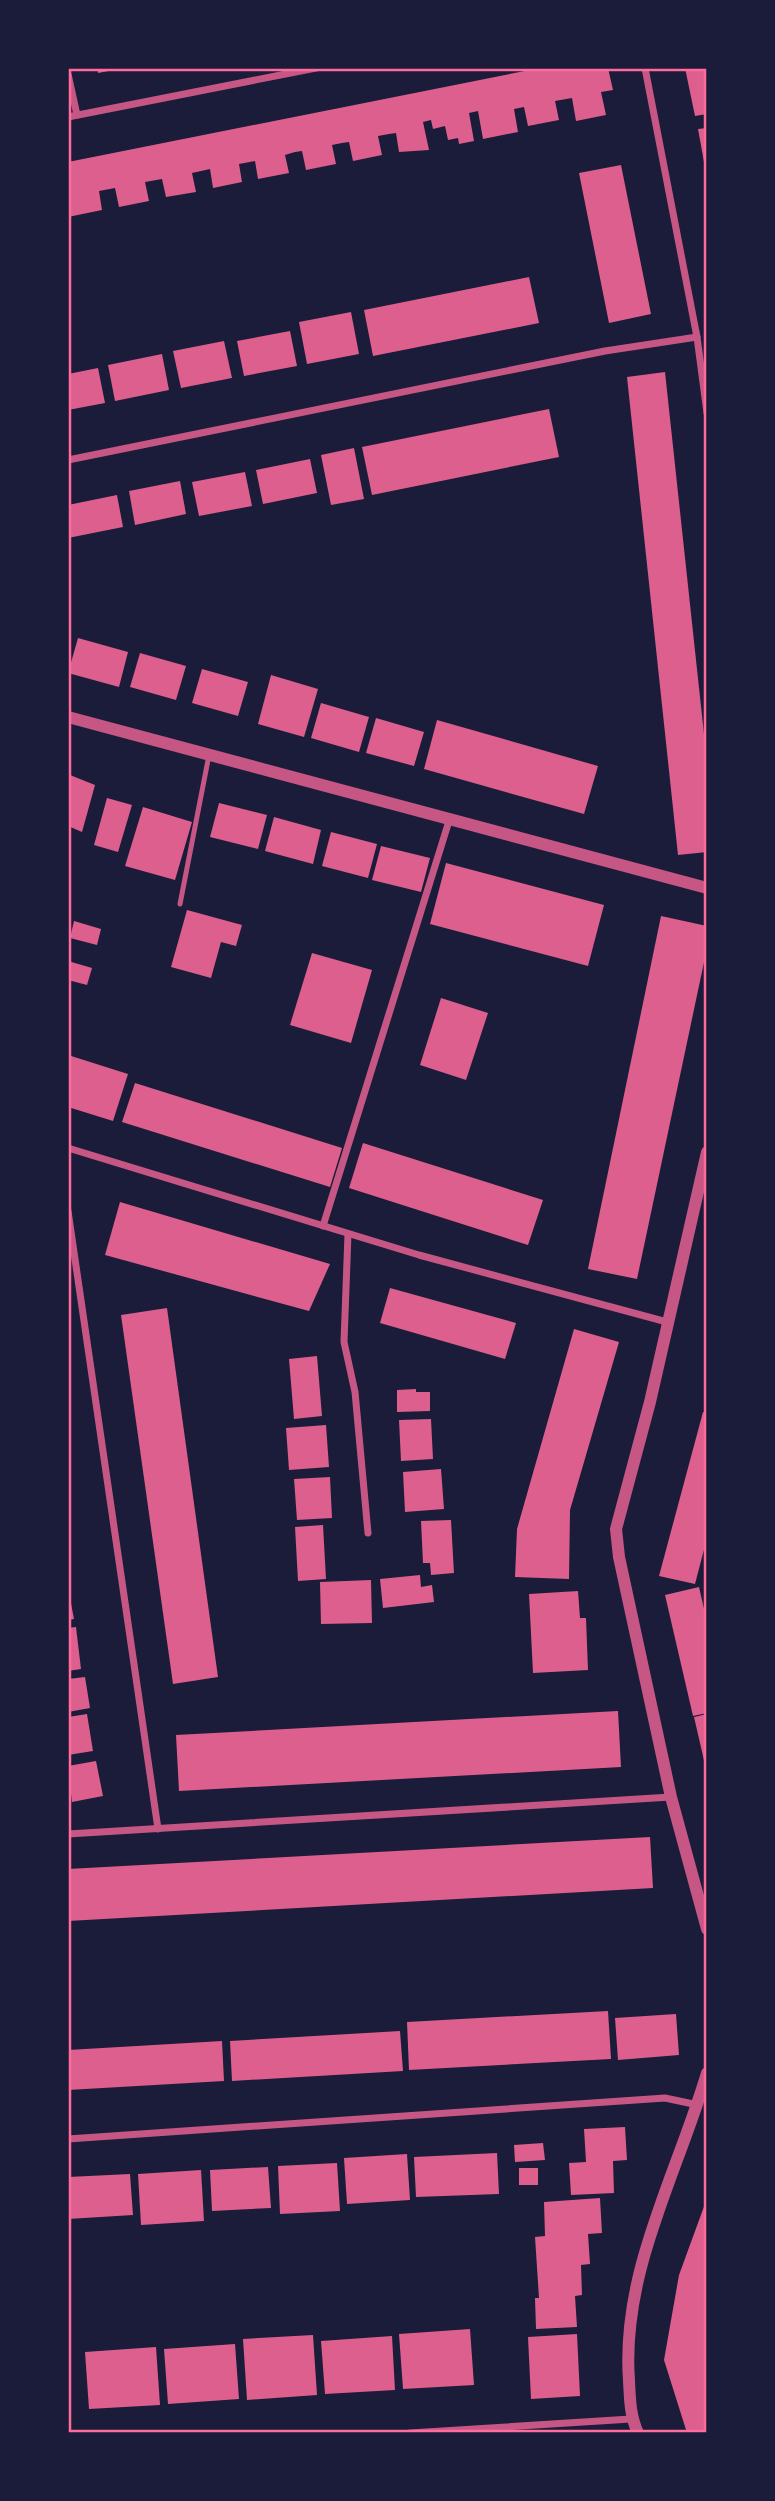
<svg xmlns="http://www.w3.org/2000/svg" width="775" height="2501" viewBox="0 0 775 2501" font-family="Rubik,sans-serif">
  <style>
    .building { fill: #dd5f8e }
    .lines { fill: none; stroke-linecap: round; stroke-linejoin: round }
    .service { stroke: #c65784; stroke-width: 5 }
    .minor { stroke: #c65784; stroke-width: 7 }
    .tertiary { stroke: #c65784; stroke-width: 12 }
    .neatline { fill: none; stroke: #ff6b9d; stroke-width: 2.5 }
  </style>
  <rect width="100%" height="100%" fill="#1b1b3a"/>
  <!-- building -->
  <g class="building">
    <polygon points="97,68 114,68 114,70 98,73"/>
    <polygon points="540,68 608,68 613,90 601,92 606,115 576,121 572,98 555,101 559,120 528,126 524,107 514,109 518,132 483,139 478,111 469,113 474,141 459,144 458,138 448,140 445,126 433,129 431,120 423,122 429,150 399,152 396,133 389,134 378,136 382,155 353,161 349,142 342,143 332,145 336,164 306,170 302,151 295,152 285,155 289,173 258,179 255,161 239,164 242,182 213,188 210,169 192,173 196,192 166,197 162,179 145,182 149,201 119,207 115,188 99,191 102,210 68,217 68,162"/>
    <polygon points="685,68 707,68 707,114 695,116"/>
    <polygon points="707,128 707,162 704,162 698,129"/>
    <polygon points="621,165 651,314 609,323 579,173"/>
    <polygon points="529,277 539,323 373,356 364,310"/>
    <polygon points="351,312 359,354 307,364 299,322"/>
    <polygon points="290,331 297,366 244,376 237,341"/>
    <polygon points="224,341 232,378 181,388 173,351"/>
    <polygon points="162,354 169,390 115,401 108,365"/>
    <polygon points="98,368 105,403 68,410 68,374"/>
    <polygon points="665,372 707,762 707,852 678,855 627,377"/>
    <polygon points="549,409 559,457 372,495 362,447"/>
    <polygon points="354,448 364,499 331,505 321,455"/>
    <polygon points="310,459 317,493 263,504 256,470"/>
    <polygon points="245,472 252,506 199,516 192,482"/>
    <polygon points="180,481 186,514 135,525 129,491"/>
    <polygon points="117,495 123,527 68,538 68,505"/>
    <polygon points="78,638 128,652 119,687 68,673"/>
    <polygon points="140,653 186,666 176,700 130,687"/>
    <polygon points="202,669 248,682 238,716 192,703"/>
    <polygon points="271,675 318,689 304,737 258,724"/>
    <polygon points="321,703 369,717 359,752 311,738"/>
    <polygon points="376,718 424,732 414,766 366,753"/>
    <polygon points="437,720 598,766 584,814 424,769"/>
    <polygon points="70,775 95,785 82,832 68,826"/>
    <polygon points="107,798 132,805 118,852 94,845"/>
    <polygon points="219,803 267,815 258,849 210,837"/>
    <polygon points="143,807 192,822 175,880 125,866"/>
    <polygon points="274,817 321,830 313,864 265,851"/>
    <polygon points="331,832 377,844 368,878 322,866"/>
    <polygon points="381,846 430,858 421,892 372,880"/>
    <polygon points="446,863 604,905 588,966 430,924"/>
    <polygon points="187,910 242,925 236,946 221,942 211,978 171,967"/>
    <polygon points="661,916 707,926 707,948 637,1279 588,1269"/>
    <polygon points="74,921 101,929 97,945 70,938"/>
    <polygon points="312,953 372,970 351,1043 290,1025"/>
    <polygon points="68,961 92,968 87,985 68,980"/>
    <polygon points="441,998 488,1013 466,1080 420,1065"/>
    <polygon points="68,1055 128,1074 113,1121 68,1107"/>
    <polygon points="135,1083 342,1148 330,1187 122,1122"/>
    <polygon points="363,1143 543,1200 528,1245 349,1188"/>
    <polygon points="120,1202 330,1264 309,1311 105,1255"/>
    <polygon points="390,1288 516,1323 505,1359 380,1323"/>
    <polygon points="167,1308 218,1677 173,1684 121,1315"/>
    <polygon points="574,1329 619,1342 570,1510 569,1579 515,1577 517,1529"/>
    <polygon points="317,1356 322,1416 294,1419 289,1359"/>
    <polygon points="416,1389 416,1392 430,1392 430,1411 397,1412 397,1390"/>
    <polygon points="703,1412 707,1413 707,1538 695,1584 659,1576"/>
    <polygon points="431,1419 433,1459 401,1461 399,1420"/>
    <polygon points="326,1425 329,1467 289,1470 286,1428"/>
    <polygon points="441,1469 444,1509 405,1512 403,1472"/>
    <polygon points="330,1477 332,1518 297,1520 294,1479"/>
    <polygon points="451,1520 454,1573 431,1575 430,1563 423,1563 421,1521"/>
    <polygon points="323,1525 326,1579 298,1581 295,1527"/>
    <polygon points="420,1575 421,1587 432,1585 434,1602 383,1608 380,1579"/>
    <polygon points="371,1580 372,1623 321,1624 320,1582"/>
    <polygon points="699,1587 707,1622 707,1713 693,1716 665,1595"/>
    <polygon points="68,1588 74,1619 68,1620"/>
    <polygon points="578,1591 580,1618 586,1618 588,1670 533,1673 529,1594"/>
    <polygon points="76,1627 81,1669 68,1671 68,1628"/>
    <polygon points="85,1677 90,1708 68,1712 68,1679"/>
    <polygon points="618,1711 621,1767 179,1791 176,1735"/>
    <polygon points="87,1714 93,1751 68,1755 68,1717"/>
    <polygon points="707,1714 707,1769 706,1769 694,1717"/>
    <polygon points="96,1761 103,1796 72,1802 68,1766"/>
    <polygon points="650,1837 653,1888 68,1921 68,1869"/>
    <polygon points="608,2011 611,2059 409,2070 407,2022"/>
    <polygon points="676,2014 679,2055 618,2060 615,2018"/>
    <polygon points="400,2031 403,2071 232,2081 230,2041"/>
    <polygon points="222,2041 224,2081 68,2090 68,2050"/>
    <polygon points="625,2127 627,2160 613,2161 614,2193 571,2195 569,2163 586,2162 584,2129"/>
    <polygon points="543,2143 545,2160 515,2162 514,2145"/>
    <polygon points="497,2153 499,2194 416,2197 414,2157"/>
    <polygon points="407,2154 410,2200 347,2204 344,2158"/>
    <polygon points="337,2163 340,2211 280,2214 278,2166"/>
    <polygon points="268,2167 271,2208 212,2211 210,2170"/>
    <rect x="519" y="2168" width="19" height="17"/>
    <polygon points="201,2170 204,2221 141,2225 138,2174"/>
    <polygon points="130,2174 133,2215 68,2219 68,2177"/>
    <polygon points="600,2198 602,2233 588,2234 590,2264 581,2265 582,2295 575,2296 577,2327 536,2329 535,2298 539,2298 535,2237 545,2236 544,2202"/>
    <polygon points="706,2201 704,2355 707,2433 687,2433 664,2360 679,2275"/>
    <polygon points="470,2329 474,2385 403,2389 399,2334"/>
    <polygon points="577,2334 580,2396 531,2399 528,2337"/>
    <polygon points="313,2335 317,2395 247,2400 243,2339"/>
    <polygon points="392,2336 395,2390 325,2394 321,2341"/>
    <polygon points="235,2344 239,2399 168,2404 164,2349"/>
    <polygon points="156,2347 160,2405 89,2409 85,2352"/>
  </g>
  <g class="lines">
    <!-- service -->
    <polyline class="service" points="180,904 209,755"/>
    <!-- minor -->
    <g class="minor">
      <polyline points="645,68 697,337 707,413"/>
      <polyline points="68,74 77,115"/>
      <polyline points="68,117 316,68"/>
      <polyline points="68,460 605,351 697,337"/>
      <polyline points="68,1148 419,1255 667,1322"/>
      <polyline points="68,1211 158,1829"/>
      <polyline points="323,1226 449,821"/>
      <polyline points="348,1234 344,1342 355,1392 368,1533"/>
      <polyline points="68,1834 671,1797"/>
      <polyline points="68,2139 665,2098 698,2105"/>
      <polyline points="410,2433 631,2419"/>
    </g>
    <!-- tertiary -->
    <g class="tertiary">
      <polyline points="68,717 707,888"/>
      <polyline points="707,1152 650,1402 616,1529 619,1557 671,1797 707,1929"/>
      <path d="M638,2433c-8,-17 -8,-34 -9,-52 -8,-109 48,-206 78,-308"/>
    </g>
  </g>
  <!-- border -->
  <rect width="775" height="2501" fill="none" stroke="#1b1b3a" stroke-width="140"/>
  <rect x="70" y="70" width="635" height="2361" class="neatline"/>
</svg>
